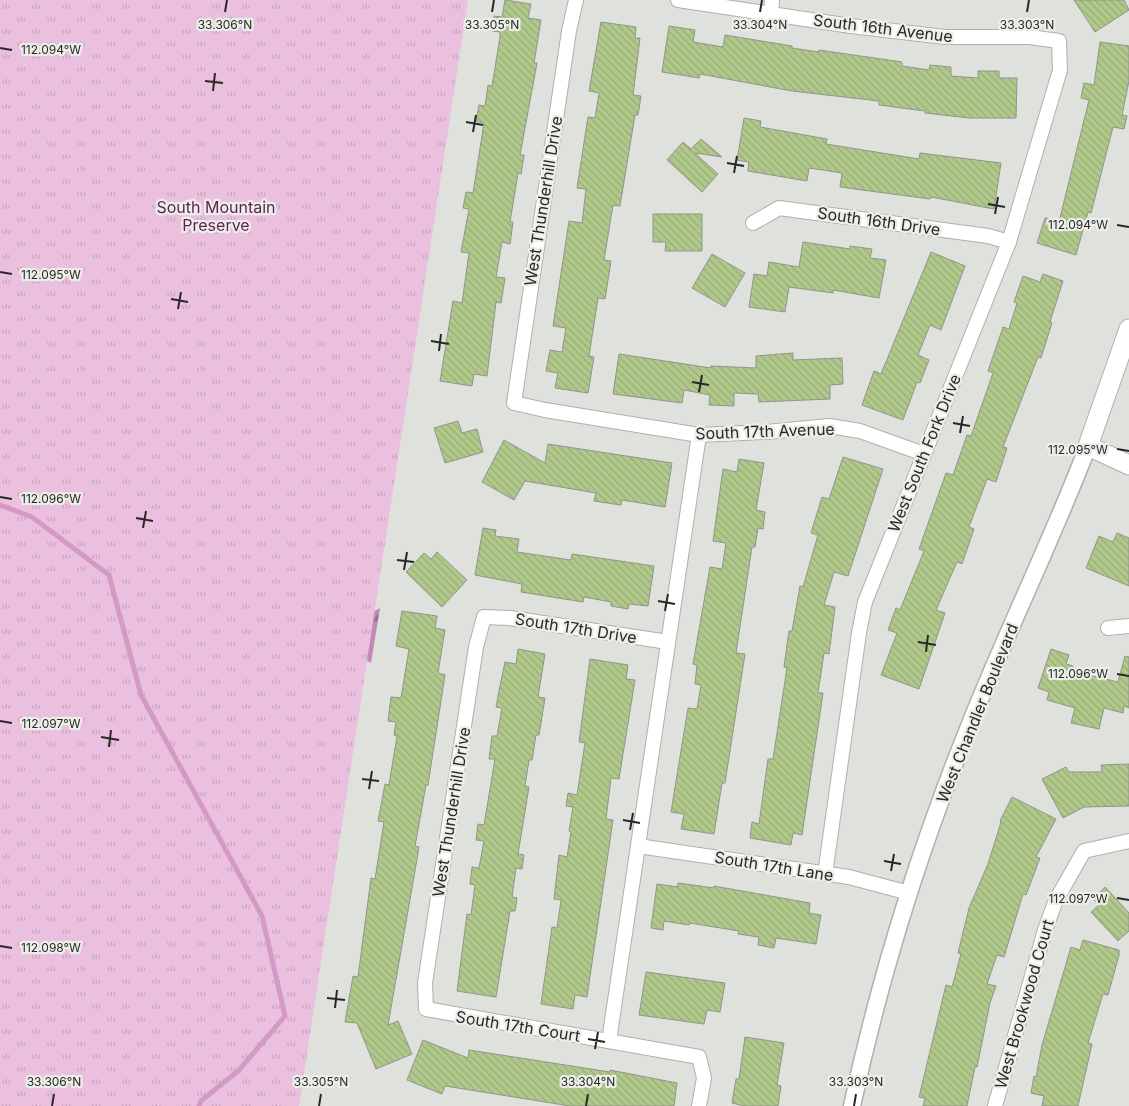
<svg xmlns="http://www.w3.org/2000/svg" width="1129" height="1106" viewBox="0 0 1129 1106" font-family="Inter,sans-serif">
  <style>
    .forest { fill: url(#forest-firs) }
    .park { fill: url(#park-tufts) }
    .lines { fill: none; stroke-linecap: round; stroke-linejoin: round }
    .stream { stroke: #d49ac5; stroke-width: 5 }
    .building { fill: url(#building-back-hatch); stroke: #91948e }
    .minor-casing { stroke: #aeb1ab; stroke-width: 16 }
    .tertiary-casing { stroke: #aeb1ab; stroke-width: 19 }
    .secondary-casing { stroke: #aeb1ab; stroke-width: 21 }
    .minor { stroke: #fff; stroke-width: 14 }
    .tertiary { stroke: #fff; stroke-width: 16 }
    .secondary { stroke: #fff; stroke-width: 19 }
    .ticks { fill: none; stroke: #282926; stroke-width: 2 }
    .labels { text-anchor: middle; stroke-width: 4.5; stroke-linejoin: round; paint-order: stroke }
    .street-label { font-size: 16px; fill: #282926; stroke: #ecefe9 }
    .park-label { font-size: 16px; fill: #611e54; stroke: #ecefe9 }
    .ticks-label { font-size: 12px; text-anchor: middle; fill: #282926; stroke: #ecefe9; stroke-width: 4.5; stroke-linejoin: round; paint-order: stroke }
  </style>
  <defs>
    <pattern id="forest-firs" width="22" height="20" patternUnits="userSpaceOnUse" patternTransform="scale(1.25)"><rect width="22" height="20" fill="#c289b3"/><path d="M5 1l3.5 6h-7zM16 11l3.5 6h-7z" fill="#9e7091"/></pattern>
    <pattern id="park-tufts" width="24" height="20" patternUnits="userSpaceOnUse" patternTransform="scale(1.25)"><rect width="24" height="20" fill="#eac0de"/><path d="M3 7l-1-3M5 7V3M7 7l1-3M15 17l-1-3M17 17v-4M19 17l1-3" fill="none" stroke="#c9a5be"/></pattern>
    <pattern id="building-back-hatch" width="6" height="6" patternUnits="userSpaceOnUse" patternTransform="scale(1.25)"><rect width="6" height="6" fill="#b0c98a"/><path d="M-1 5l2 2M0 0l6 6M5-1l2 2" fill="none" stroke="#97ad77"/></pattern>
  </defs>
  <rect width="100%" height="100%" fill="#dfe2dc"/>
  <!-- forest -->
  <polygon class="forest" points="380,608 371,663 341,647 337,631"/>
  <!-- park -->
  <polygon class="park" points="0,0 468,0 299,1106 0,1106"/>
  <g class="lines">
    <!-- stream -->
    <polyline class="stream" points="0,505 32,517 109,575 141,695 262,916 285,1016 239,1070 201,1101 199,1106"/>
  </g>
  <!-- building -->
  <g class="building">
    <polygon points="505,0 531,4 528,18 541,20 534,63 537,63 520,155 524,155 521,174 518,173 510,222 513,222 510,244 502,242 496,277 505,278 501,303 496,302 487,376 474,374 472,386 440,381 453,301 462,303 469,253 461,252 469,209 463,208 466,192 473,193 484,123 476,121 479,105 485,106 488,85 492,86 500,37 500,32 492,31 494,16 502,17"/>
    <polygon points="1074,0 1124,0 1129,10 1095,32"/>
    <polygon points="601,22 636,27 635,38 640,38 633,95 641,96 638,115 635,115 620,206 613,205 604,260 611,261 605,299 598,298 589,356 594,357 588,393 555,388 558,373 546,371 550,350 562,352 566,328 553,326 569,221 582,223 586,189 577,188 588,117 595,118 599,93 589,91"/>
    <polygon points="669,26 695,30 693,42 723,47 725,35 792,46 792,48 819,52 819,50 902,62 902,66 929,70 930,65 951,67 951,76 978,78 978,71 999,71 999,78 1017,78 1016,118 969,118 925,113 925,111 879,105 879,101 792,91 700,74 699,78 662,72"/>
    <polygon points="1100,42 1129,46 1129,81 1122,115 1127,116 1124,129 1113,127 1091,213 1088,212 1076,255 1037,243 1045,218 1059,222 1089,100 1081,98 1084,83 1094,85"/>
    <polygon points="744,118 761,121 760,127 827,139 826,144 919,159 920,153 1001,163 994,209 931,197 930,199 840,187 842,173 809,168 807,181 748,171 749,162 737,160"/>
    <polygon points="701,139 722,157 695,153 718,174 702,192 667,160 683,142 691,149"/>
    <polygon points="653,214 702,214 702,251 665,251 666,242 653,242"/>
    <polygon points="803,242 850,249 850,246 872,249 870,258 886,260 879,298 833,290 833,293 789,287 785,312 749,307 754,274 767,276 769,262 799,267"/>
    <polygon points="931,252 965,266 941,330 930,325 918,355 929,360 920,383 917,382 903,420 862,405 874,371 881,374"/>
    <polygon points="712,254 745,273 725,307 692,288"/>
    <polygon points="1043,274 1063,281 1050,322 1052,323 1041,358 1038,357 1003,447 1007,448 996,482 987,479 969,527 974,529 962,564 957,562 936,610 945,613 919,689 881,675 897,633 888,630 896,608 900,610 924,551 919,549 946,473 953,475 967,435 971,436 993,373 988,371 1003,327 1009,329 1017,303 1014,302 1023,276 1040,282"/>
    <polygon points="793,353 793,360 842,358 843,384 830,385 830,399 759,402 758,394 734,393 734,406 709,405 710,395 684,390 682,403 613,394 619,354 711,368 711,366 756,368 756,356"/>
    <polygon points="458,421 462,433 477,429 483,452 445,463 434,428"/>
    <polygon points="504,440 545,463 548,444 672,463 665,507 622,500 621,505 594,501 596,493 525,481 514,500 482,482"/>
    <polygon points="843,457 883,469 848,576 834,572 824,605 835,607 829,654 824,653 818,693 823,693 802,835 793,833 791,845 750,838 752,822 759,824 768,759 773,759 787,668 784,667 789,631 792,631 800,586 803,587 818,535 811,533 822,497 829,499"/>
    <polygon points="739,459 764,463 756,510 765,512 763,529 758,528 755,547 752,547 736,653 745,654 725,783 722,783 714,834 681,829 684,814 671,812 688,708 697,709 701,685 695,684 697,665 693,664 710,567 722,569 726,543 713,541 723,469 737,472"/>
    <polygon points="483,528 496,530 495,536 519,539 517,552 571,560 572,554 654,566 648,606 629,604 628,609 611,606 611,602 584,597 583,602 521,592 522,584 475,575"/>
    <polygon points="1117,533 1129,538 1129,586 1086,568 1099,536 1113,542"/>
    <polygon points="437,552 467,580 442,607 406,572 424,553 431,559"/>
    <polygon points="402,611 437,616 435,628 445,630 438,673 445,675 428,785 426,785 415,846 419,847 415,871 388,1025 398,1021 412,1054 376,1069 357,1023 345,1022 353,976 358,977 371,878 375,879 384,822 378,821 385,784 389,785 397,736 394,735 396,722 388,721 391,697 401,698 409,649 396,646"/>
    <polygon points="518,649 545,654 538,697 545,698 539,735 536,735 532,760 529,760 525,786 529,787 518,854 524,855 522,869 516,868 512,897 517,898 515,911 510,911 496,997 457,991 467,914 471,915 475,885 470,884 472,867 479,868 484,841 476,840 478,824 484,825 495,759 489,759 492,736 497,736 502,708 496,707 499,691 505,662 516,664"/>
    <polygon points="1051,649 1069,655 1066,664 1073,666 1072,671 1118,682 1125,656 1129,657 1129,708 1124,706 1123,713 1104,708 1099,729 1071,723 1075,708 1047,700 1049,692 1038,688"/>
    <polygon points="590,659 628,665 626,679 635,680 619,779 611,778 606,819 613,820 587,997 575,995 573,1009 541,1004 552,927 557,928 561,900 554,899 559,855 567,857 571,832 569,831 573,807 566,806 568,793 577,795 585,743 579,742"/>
    <polygon points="1129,764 1129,806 1084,807 1063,818 1042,779 1066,767 1069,772 1102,772 1101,765"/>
    <polygon points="1012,797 1056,819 1036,857 1040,858 1026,895 1023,894 1004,957 997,955 987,984 996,986 990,1003 977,1067 975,1067 967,1106 923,1106 925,1098 919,1097 946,985 952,987 961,954 958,953 969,908 988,864 1001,822 1000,821"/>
    <polygon points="678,883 714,888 714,886 810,903 809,913 821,915 816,944 776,938 774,948 758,945 759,937 738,934 739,931 690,923 689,925 664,921 663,930 651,928 657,884 678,887"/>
    <polygon points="1105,887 1129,913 1129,931 1118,941 1091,912 1099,905 1093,899"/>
    <polygon points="1083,940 1119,950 1119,955 1108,995 1103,994 1088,1043 1092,1044 1078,1106 1042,1106 1044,1096 1031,1093 1034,1076 1036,1077 1042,1045 1071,947 1080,950"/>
    <polygon points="646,972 725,983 720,1012 707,1010 704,1024 639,1015"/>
    <polygon points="745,1037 784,1043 777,1085 781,1086 778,1106 744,1106 732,1103 736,1079 739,1079"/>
    <polygon points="423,1040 468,1058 469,1050 610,1072 610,1070 677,1083 674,1106 570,1106 445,1086 442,1094 407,1080"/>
  </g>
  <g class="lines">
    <!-- minor casing -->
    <g class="minor-casing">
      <g id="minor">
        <polyline points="576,0 569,31 514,403 545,410 699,435 766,432 829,426 860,431 924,454"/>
        <polyline points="678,0 851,26 945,37 1029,37 1059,41 1060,70 1009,242 865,602 859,633 825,874"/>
        <polyline points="771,13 772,0"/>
        <polyline points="753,223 779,208 988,236 1009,242"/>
        <polyline points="1108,628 1129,626"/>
        <polyline points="668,642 510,618 484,617 476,647 425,983 426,1009 699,1057 704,1078 699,1106"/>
        <polyline points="638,846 849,877 909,893"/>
        <polyline points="609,1041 699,435"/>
        <polyline points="995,1106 1045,930 1056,900 1084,851 1129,841"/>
      </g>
    </g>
    <!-- tertiary casing -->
    <g class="tertiary-casing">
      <path id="tertiary" d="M852,1106c28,-130 68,-258 118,-382 37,-93 82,-184 118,-278"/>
    </g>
    <!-- secondary casing -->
    <g class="secondary-casing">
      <polyline id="secondary" points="1129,329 1088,446 1129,465"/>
    </g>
    <!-- minor -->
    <use href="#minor" class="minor"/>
    <!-- tertiary -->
    <use href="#tertiary" class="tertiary"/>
    <!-- secondary -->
    <use href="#secondary" class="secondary"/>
  </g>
  <!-- ticks -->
  <path class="ticks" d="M225,12l2,-12M492,12l2,-12M760,12l2,-12M1027,12l2,-12M0,48l12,2M205,81l18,2M213,91l2,-18M466,122l17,3M473,132l3,-17M727,163l17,3M734,173l3,-17M988,204l17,3M995,214l3,-17M1117,225l12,2M0,272l12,2M171,299l17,3M178,309l3,-17M431,341l18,3M439,351l2,-17M692,382l17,3M699,392l3,-17M953,423l17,3M960,433l3,-17M1117,449l12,2M0,497l12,2M136,518l17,3M143,528l3,-17M397,560l17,2M404,570l3,-18M658,601l17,3M665,611l3,-17M918,642l18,3M926,652l2,-17M1117,674l12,2M0,721l12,2M101,737l18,3M109,747l2,-17M362,779l17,2M369,789l3,-18M623,820l17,3M630,830l3,-17M884,861l17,3M891,871l3,-17M1117,898l12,2M0,946l12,2M327,998l18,2M335,1008l2,-18M588,1039l17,3M595,1049l3,-17M52,1106l2,-12M319,1106l2,-12M586,1106l2,-12M854,1106l2,-12"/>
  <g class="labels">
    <!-- street labels -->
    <g class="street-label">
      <text transform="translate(883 28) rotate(7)" y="6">South 16th Avenue</text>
      <text transform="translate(543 201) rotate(-81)" y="6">West Thunderhill Drive</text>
      <text transform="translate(879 221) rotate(8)" y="6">South 16th Drive</text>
      <text transform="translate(765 431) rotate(-2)" y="6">South 17th Avenue</text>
      <text transform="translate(924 453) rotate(-68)" y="6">West South Fork Drive</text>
      <text transform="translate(576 628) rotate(9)" y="6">South 17th Drive</text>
      <text transform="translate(977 713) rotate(-68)" y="6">West Chandler Boulevard</text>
      <text transform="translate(451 812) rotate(-81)" y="6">West Thunderhill Drive</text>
      <text transform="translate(774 866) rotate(9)" y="6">South 17th Lane</text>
      <text transform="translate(1024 1004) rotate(-74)" y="6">West Brookwood Court</text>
      <text transform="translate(518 1026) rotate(9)" y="6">South 17th Court</text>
    </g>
    <!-- park labels -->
    <g class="park-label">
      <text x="216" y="213">South Mountain<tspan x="216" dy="18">Preserve</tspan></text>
    </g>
  </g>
  <g class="ticks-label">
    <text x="225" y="29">33.306°N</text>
    <text x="492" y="29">33.305°N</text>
    <text x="760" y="29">33.304°N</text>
    <text x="1027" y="29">33.303°N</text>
    <text x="51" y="54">112.094°W</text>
    <text x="1078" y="229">112.094°W</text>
    <text x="51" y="279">112.095°W</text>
    <text x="1078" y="454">112.095°W</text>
    <text x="51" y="503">112.096°W</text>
    <text x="1078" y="678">112.096°W</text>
    <text x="51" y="728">112.097°W</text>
    <text x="1078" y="903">112.097°W</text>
    <text x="51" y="952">112.098°W</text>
    <text x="54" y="1086">33.306°N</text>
    <text x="321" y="1086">33.305°N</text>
    <text x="588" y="1086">33.304°N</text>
    <text x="856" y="1086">33.303°N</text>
  </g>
</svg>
